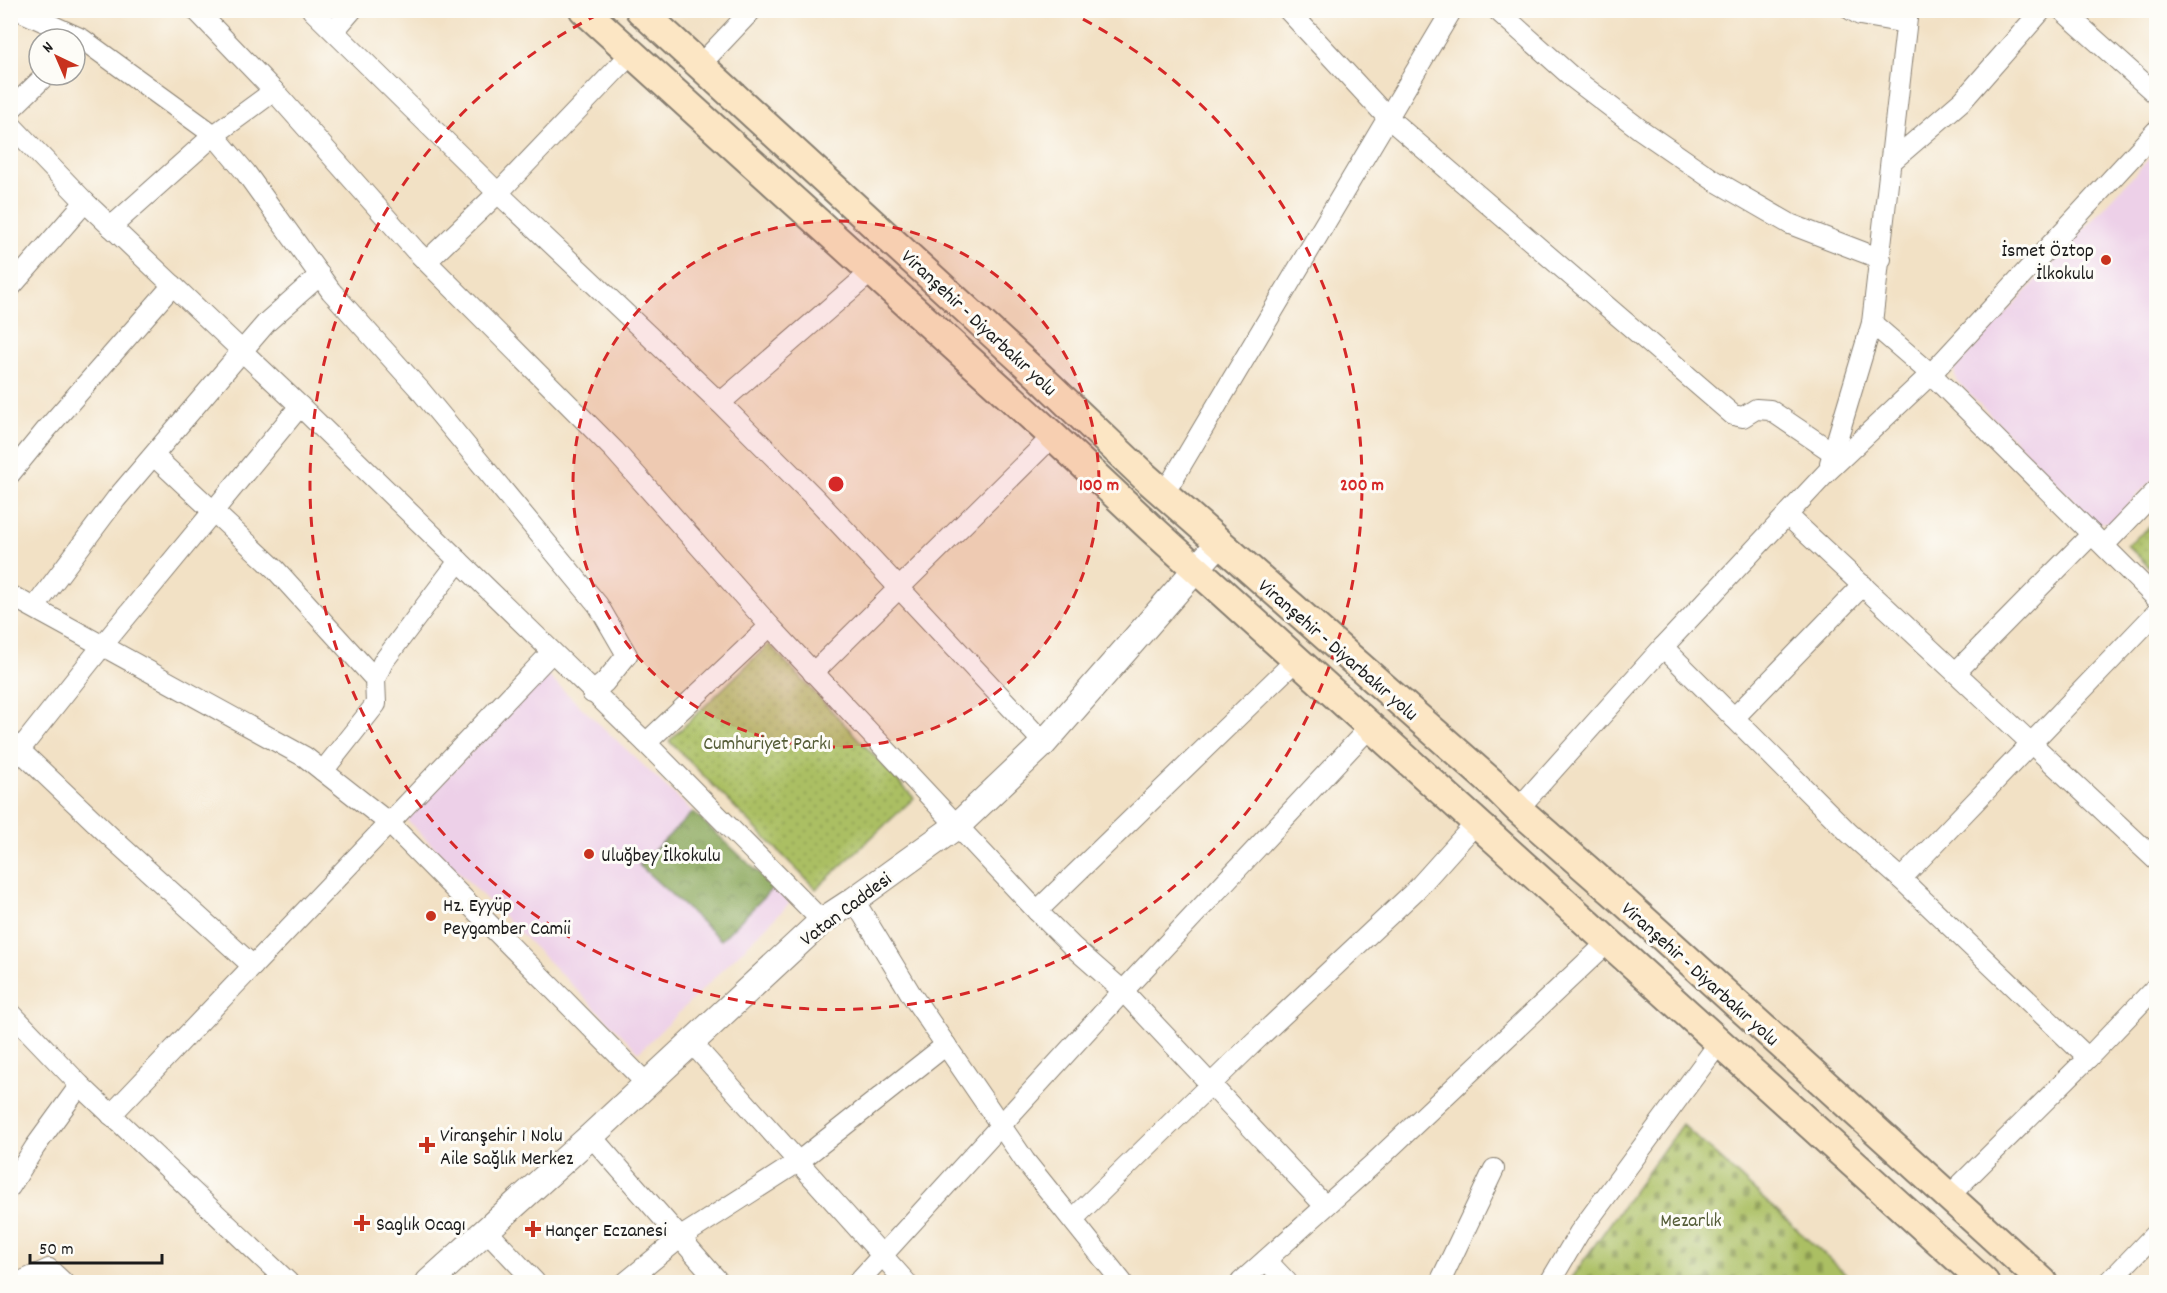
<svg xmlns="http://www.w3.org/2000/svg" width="2167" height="1293" viewBox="0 0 2167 1293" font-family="Dekko,sans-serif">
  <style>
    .built { fill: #edd0e8 }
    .grass { fill: url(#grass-dots); stroke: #646e40; stroke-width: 1.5 }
    .forest { fill: url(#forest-crowns); stroke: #52613a; stroke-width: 1.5 }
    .cemetery { fill: url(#cemetery-stones); stroke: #646e40; stroke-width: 1.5 }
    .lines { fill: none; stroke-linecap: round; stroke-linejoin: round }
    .minor-casing { stroke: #877e70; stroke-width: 22 }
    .tertiary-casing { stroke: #877e70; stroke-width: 28 }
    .secondary-casing { stroke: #877e70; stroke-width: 32 }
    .minor { stroke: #fff; stroke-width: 20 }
    .tertiary { stroke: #fff; stroke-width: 26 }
    .secondary { stroke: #fce6c4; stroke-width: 28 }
    .ring { fill: none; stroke: #d62828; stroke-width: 3; stroke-dasharray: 10 8 }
    .poi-dot { fill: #c8321e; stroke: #fdfcf7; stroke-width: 2 }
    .labels { text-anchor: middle; stroke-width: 6; stroke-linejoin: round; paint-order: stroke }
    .poi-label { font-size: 20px; fill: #1c1c1c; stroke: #fdfcf7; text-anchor: start }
    .street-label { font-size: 20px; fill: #1c1c1c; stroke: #fdfcf7 }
    .park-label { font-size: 20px; fill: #555d38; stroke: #fdfcf7 }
    .centre { fill: #d62828; stroke: #fdfcf7; stroke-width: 3 }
    .ring-label { font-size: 18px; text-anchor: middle; font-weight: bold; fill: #d62828; stroke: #fdfcf7; stroke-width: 6; stroke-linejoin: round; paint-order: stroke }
  </style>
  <defs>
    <pattern id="grass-dots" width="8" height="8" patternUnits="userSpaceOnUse" patternTransform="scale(1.5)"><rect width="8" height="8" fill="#abbf63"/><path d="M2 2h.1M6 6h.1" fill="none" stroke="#8a9a51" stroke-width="1.8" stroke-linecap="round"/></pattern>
    <pattern id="forest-crowns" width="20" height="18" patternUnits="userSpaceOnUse" patternTransform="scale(1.5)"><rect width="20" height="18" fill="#88a659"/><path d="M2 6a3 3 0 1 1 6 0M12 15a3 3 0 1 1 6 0" fill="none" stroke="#6e8649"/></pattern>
    <pattern id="cemetery-stones" width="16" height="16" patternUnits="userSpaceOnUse" patternTransform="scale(1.5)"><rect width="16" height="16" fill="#abbf63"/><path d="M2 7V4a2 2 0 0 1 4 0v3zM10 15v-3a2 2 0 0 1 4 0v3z" fill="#8a9a51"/></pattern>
  </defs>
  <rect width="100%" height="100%" fill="#fdfcf7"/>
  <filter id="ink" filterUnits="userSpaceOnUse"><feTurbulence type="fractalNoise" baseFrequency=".0167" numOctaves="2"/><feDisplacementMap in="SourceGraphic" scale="12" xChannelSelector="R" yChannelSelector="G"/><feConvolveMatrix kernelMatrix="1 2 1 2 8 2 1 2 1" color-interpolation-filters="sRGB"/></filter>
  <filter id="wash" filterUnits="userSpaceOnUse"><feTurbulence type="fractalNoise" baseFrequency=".008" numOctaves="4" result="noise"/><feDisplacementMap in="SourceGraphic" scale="24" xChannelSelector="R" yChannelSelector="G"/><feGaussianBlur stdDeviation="1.35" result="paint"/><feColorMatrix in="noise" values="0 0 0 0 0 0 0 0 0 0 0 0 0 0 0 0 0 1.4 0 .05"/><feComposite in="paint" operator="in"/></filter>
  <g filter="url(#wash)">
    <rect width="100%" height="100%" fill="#f2e1c5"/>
    <!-- built -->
    <g class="built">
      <polygon points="2156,151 2156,476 2111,522 2096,523 1956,380 1954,370"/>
      <polygon points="545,673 790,903 639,1052 407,820"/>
    </g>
    <!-- grass -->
    <g class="grass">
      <polygon points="2156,522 2156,574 2127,545"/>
      <polygon points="769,644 914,798 816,889 669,741"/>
    </g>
    <!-- forest -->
    <polygon class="forest" points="693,812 774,887 721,940 639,865"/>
    <!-- cemetery -->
    <polygon class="cemetery" points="1682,1124 1854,1282 1568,1282"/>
  </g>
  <g filter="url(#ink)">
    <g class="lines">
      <!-- minor casing -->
      <g class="minor-casing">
        <g id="minor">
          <polyline points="18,10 82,39 214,135 246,173 331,291 420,390 598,605 627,655 605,682 592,693"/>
          <polyline points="196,10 274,91 415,250 614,450 770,626 1037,911 1073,947 1123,991 1325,1206"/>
          <polyline points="312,10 498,193 720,403 817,500 1044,743"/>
          <polyline points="1288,10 1387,117 1733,415 1743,417 1756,409 1770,410 1832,452"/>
          <polyline points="1497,10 1573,78 1641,130 1712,179 1790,224 1881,259"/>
          <polyline points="1851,10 1860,15 1906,23"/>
          <polyline points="2062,10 2156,94"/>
          <polyline points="334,31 352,10"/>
          <polyline points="700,65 752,10"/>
          <polyline points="10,110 46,75"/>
          <polyline points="10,124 85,202 300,406 646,743 822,921"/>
          <polyline points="1891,162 1963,100 2042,10"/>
          <polyline points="111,227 214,135 274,91"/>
          <polyline points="427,261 498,193 632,53"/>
          <polyline points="10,288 85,202"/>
          <polyline points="1872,323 1931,374 2156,598"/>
          <polyline points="720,403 870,273"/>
          <polyline points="154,456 275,569 375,679"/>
          <polyline points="1830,463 1872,323 1908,10"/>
          <polyline points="10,474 46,430 173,285"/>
          <polyline points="1164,494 1452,10"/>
          <polyline points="1787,515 2156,860"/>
          <polyline points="2104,545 2156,491"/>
          <polyline points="10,595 305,757 389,823 646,1083"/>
          <polyline points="35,607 116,499 242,351 267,322 320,275"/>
          <polyline points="1663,647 1849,833 1901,879 2088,1058"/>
          <polyline points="1956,672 2092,534"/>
          <polyline points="813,673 1053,436"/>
          <polyline points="1734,718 1863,585"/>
          <polyline points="10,741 114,840 253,966"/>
          <polyline points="646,743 770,626"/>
          <polyline points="10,762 103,645 300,406"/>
          <polyline points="323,771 376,704 375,679 383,662 459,561"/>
          <polyline points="1518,809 1663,647 1828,471 1931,374 2156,131"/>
          <polyline points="1901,879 2156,613"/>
          <polyline points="854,900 911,994 1025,1161 1122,1282"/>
          <polyline points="1037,911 1296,660"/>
          <polyline points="10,1012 80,1085 288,1282"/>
          <polyline points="691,1042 906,1282"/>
          <polyline points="111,1115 552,652"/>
          <polyline points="591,1136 719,1282"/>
          <polyline points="10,1187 35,1147 80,1085"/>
          <polyline points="1948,1197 2088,1058 2156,987"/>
          <polyline points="1073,1219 1253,1043 1415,891 1476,823"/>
          <polyline points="486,1230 535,1282"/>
          <polyline points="1266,1260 1287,1282"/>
          <polyline points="20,1282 49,1269 63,1282"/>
          <polyline points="626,1282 681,1237 798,1162 946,1045"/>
          <polyline points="858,1282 1123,991 1370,727"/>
          <polyline points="1241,1282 1374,1163 1608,942"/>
          <polyline points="1440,1282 1494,1169"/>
          <polyline points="1550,1282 1579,1233 1719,1043"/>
          <polyline points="2109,1282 2156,1233"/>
        </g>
      </g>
      <!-- tertiary casing -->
      <g class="tertiary-casing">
        <polyline id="tertiary" points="429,1282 591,1136 822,921 854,900 958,825 1044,743 1219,543"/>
      </g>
      <!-- secondary casing -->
      <g class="secondary-casing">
        <g id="secondary">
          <polyline points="584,10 1053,436 1151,528 1984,1282"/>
          <polyline points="640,10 1039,376 1144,476 1491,782 1518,809 1621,899 2043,1282"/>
        </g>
      </g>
      <!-- minor -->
      <use href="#minor" class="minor"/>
      <!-- tertiary -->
      <use href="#tertiary" class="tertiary"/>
      <!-- secondary -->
      <use href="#secondary" class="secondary"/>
    </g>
  </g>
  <!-- distance rings -->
  <circle cx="836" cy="484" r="263" fill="#d62828" fill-opacity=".12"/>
  <g class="ring">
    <circle cx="836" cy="484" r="263"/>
    <path d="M1067 11A526 526 0 1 1 605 11"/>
  </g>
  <!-- markers -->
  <g class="poi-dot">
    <circle cx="2106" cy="260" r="6"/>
    <circle cx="589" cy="854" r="6"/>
    <circle cx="431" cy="916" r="6"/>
    <path d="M424 1136h6v6h6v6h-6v6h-6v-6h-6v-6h6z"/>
    <path d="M359 1214h6v6h6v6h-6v6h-6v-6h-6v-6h6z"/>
    <path d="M530 1220h6v6h6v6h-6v6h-6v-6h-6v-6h6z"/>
  </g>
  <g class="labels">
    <!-- poi labels -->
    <g class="poi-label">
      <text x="2094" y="256" text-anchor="end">İsmet Öztop<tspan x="2094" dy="23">İlkokulu</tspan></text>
      <text x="601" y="861">Uluğbey İlkokulu</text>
      <text x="443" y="911">Hz. Eyyüp<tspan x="443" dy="23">Peygamber Camii</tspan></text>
      <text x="440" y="1141">Viranşehir 1 Nolu<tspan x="440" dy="23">Aile Sağlık Merkez</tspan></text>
      <text x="376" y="1230">Saglık Ocagı</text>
      <text x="545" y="1236">Hançer Eczanesi</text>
    </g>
    <!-- street labels -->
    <g class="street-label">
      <text transform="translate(980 322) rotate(43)" y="7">Viranşehir - Diyarbakır yolu</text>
      <text transform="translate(1339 649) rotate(41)" y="7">Viranşehir - Diyarbakır yolu</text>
      <text transform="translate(845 908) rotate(-37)" y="7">Vatan Caddesi</text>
      <text transform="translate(1701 973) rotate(42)" y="7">Viranşehir - Diyarbakır yolu</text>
    </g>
    <!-- park labels -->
    <g class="park-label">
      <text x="767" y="749">Cumhuriyet Parkı</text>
      <text x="1691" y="1226">Mezarlık</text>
    </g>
  </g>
  <circle cx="836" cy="484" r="9" class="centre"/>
  <g class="ring-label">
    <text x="1099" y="490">100 m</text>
    <text x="1362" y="490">200 m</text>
  </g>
  <!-- margin -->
  <rect width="2167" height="1293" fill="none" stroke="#fdfcf7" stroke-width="36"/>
  <!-- north arrow -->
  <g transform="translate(57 57) rotate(316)"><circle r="28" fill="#fdfcf7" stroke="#a3a29f" stroke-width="1.5"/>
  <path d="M0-4.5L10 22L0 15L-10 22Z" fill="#c8321e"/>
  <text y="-9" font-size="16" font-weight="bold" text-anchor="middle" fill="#1c1c1c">N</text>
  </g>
  <!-- scale -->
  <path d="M30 1254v9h132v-9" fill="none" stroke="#1c1c1c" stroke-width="3"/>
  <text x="39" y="1254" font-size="18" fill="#1c1c1c" stroke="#fdfcf7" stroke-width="4.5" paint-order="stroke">50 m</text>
</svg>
